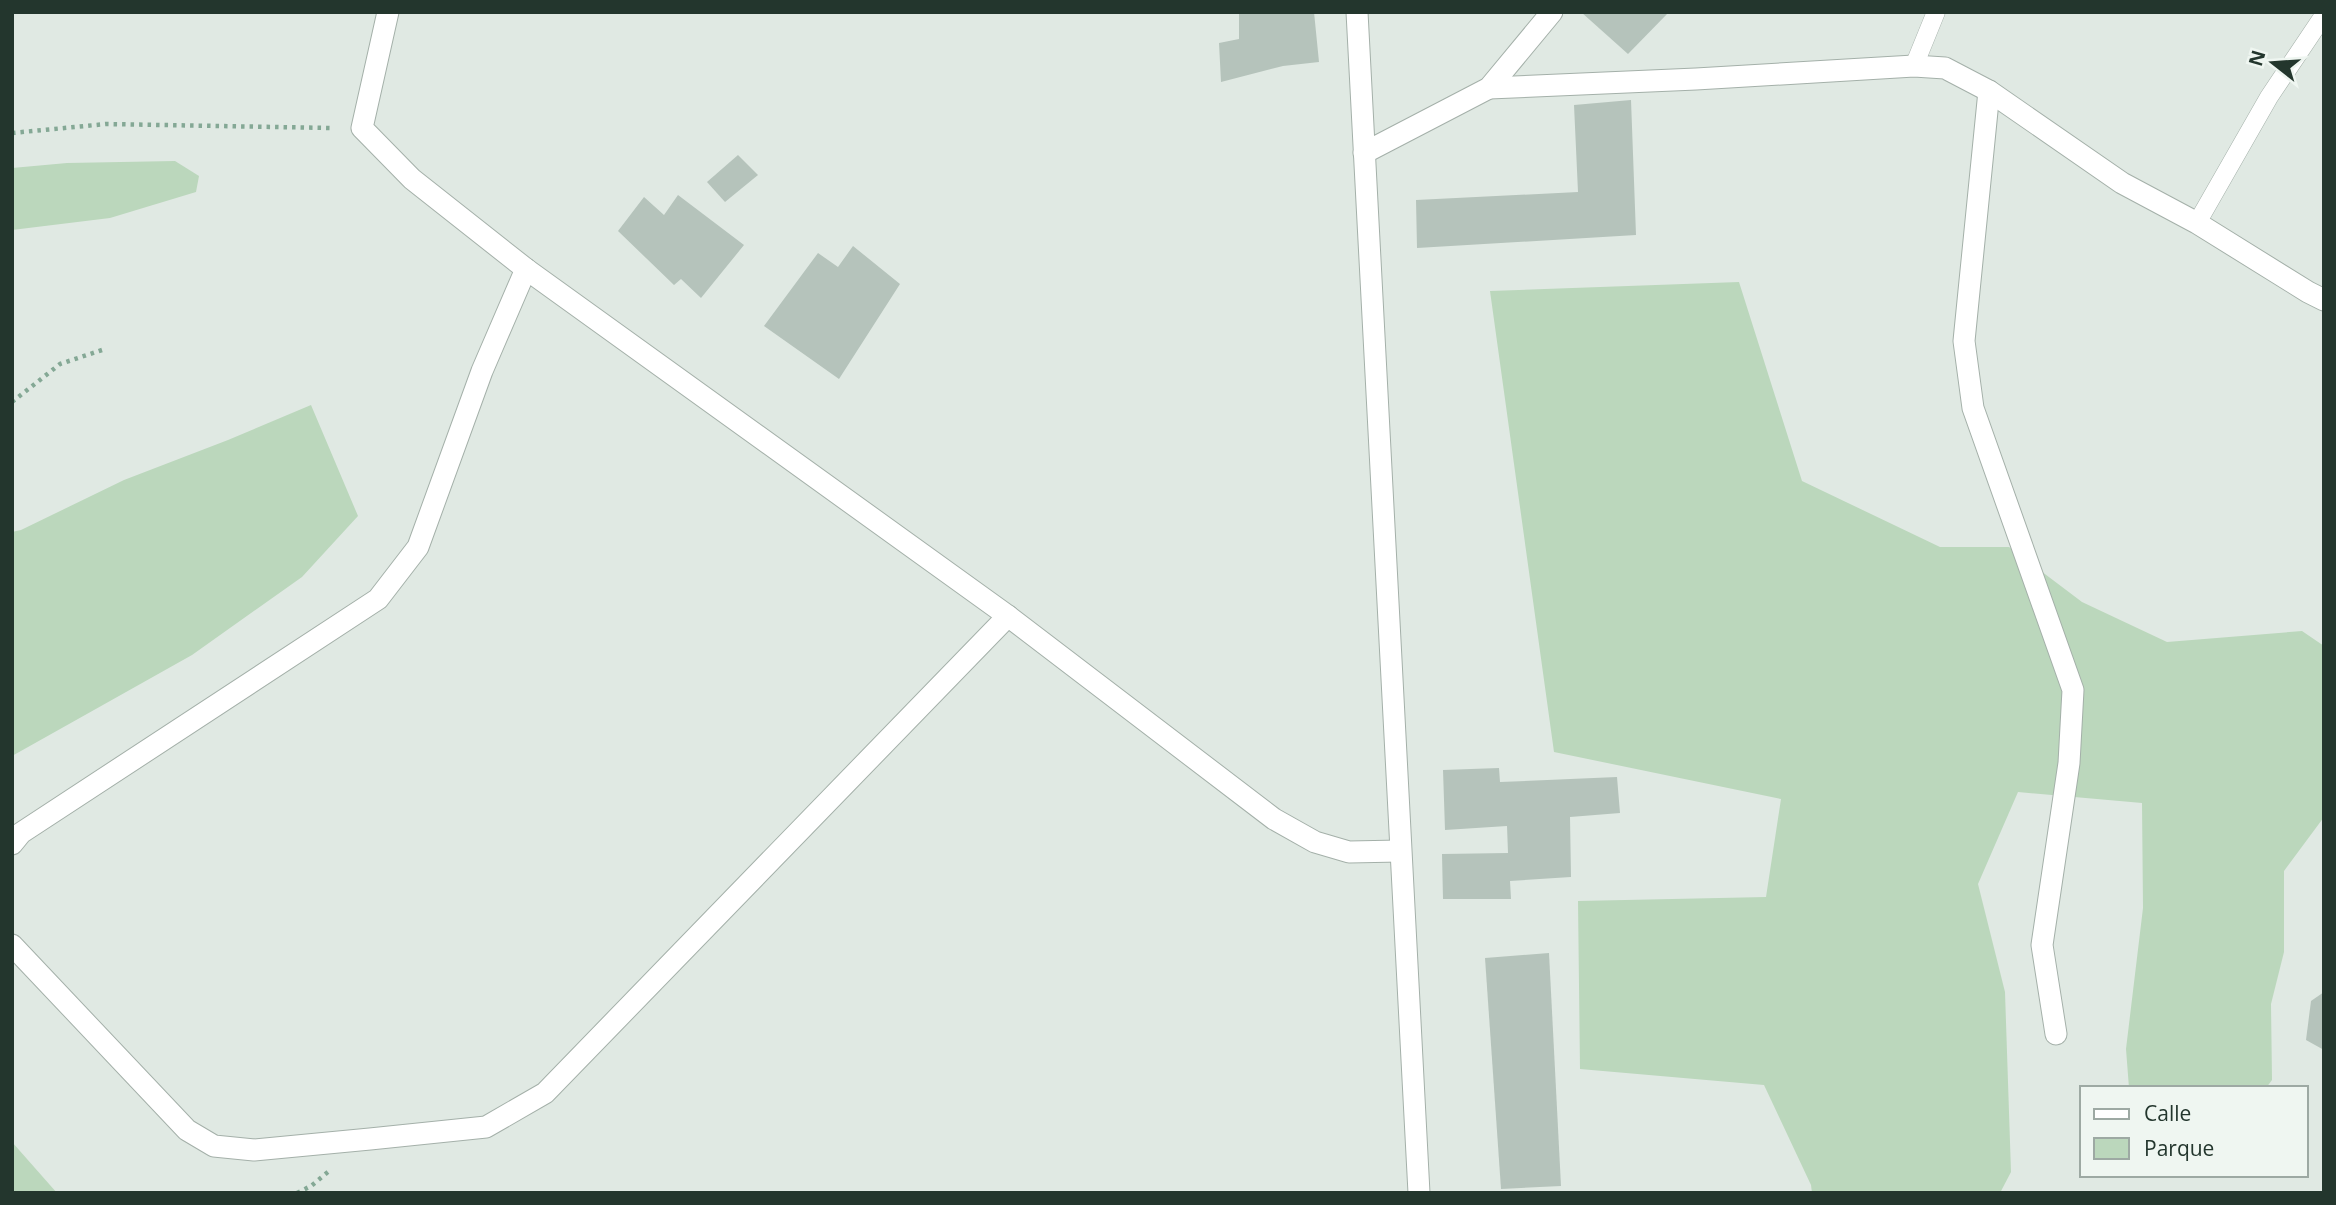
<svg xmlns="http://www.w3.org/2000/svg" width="2336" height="1205" viewBox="0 0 2336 1205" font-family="'Open Sans',sans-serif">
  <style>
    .green { fill: #bbd7bc }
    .building { fill: #b5c3bb }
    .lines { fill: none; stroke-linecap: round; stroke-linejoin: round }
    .lane-casing { stroke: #a4b0a9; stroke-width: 19 }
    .street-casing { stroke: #a4b0a9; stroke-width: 23 }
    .path { stroke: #84a895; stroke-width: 4.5; stroke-dasharray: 3.5 5; stroke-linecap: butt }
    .lane { stroke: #fff; stroke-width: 18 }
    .street { stroke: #fff; stroke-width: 21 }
  </style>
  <rect width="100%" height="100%" fill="#e0e9e3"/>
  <!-- green -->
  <g class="green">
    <polygon points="175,161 199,176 196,192 110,218 12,230 12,168 67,163"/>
    <polygon points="1739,282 1802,481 1940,547 2009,547 2082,602 2167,642 2302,631 2324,646 2324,817 2284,871 2284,952 2271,1004 2272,1080 2266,1088 2129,1088 2126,1049 2143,908 2142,803 2018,792 1978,884 2005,992 2011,1172 2000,1193 1812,1193 1811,1185 1764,1085 1580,1069 1578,901 1766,897 1781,799 1554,752 1490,291"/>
    <polygon points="311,405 358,516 302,577 192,655 12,756 12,532 21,530 124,480 228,440"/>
    <polygon points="12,1142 57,1193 12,1193"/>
  </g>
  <!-- building -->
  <g class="building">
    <polygon points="1239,12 1314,12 1319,62 1283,66 1221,82 1219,43 1239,39"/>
    <polygon points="1581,12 1669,12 1628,54"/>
    <polygon points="1631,100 1636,235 1417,248 1416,200 1578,192 1574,105"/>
    <polygon points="738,155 758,175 725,202 707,182"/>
    <polygon points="678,195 744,245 701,298 681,279 674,285 618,231 644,197 664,215"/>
    <polygon points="853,246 900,284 839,379 764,326 818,253 838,267"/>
    <polygon points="1499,768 1500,782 1617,777 1620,813 1570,817 1571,877 1510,881 1511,899 1443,899 1442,854 1508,853 1507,826 1445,830 1443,770"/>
    <polygon points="1549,953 1561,1186 1501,1189 1485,958"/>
    <polygon points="2324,992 2324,1050 2306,1040 2311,1001"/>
  </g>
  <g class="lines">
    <!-- lane casing -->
    <g class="lane-casing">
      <g id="lane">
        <polyline points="1914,66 1936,12"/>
        <polyline points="2197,223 2269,97 2324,15"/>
      </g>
    </g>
    <!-- street casing -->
    <g class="street-casing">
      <g id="street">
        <polyline points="388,12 362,128 412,179 526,269 1008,616 1274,819 1315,842 1349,852 1400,851"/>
        <polyline points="1357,12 1419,1193"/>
        <polyline points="1489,88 1696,79 1914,66 1945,68 1989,91 2122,183 2197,223 2308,292 2324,300"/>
        <polyline points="1989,91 1964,341 1973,408 2073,690 2069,763 2042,945 2056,1034"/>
        <polyline points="1364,153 1489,88 1552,12"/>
        <polyline points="12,844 21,833 378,599 418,547 482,371 526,269"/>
        <polyline points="12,945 187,1130 214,1146 254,1150 370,1139 486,1127 545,1093 1008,616"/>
      </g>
    </g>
    <!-- path -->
    <g class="path">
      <polyline points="12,133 106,124 333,128"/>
      <polyline points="12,402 60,364 105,349"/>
      <polyline points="297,1193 311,1186 328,1172"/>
    </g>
    <!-- lane -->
    <use href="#lane" class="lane"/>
    <!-- street -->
    <use href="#street" class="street"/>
  </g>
  <!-- border -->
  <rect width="2336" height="1205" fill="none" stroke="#23362d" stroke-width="28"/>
  <!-- legend -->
  <rect x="2080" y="1086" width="228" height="91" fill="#eff6f1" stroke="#9da9a3" stroke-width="2"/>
  <rect x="2094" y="1109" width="35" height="10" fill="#ffffff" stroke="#9da9a3" stroke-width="2"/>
  <text x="2144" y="1121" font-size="21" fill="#23362d">Calle</text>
  <rect x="2094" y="1138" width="35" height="21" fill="#bbd7bc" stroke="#9da9a3" stroke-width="2"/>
  <text x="2144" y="1156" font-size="21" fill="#23362d">Parque</text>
  <!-- north arrow -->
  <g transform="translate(2273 63) rotate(287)" stroke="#eff6f1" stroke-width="5" paint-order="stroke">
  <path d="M0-5L12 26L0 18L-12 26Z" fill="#23362d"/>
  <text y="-10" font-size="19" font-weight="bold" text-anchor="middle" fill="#23362d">N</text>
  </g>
</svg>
